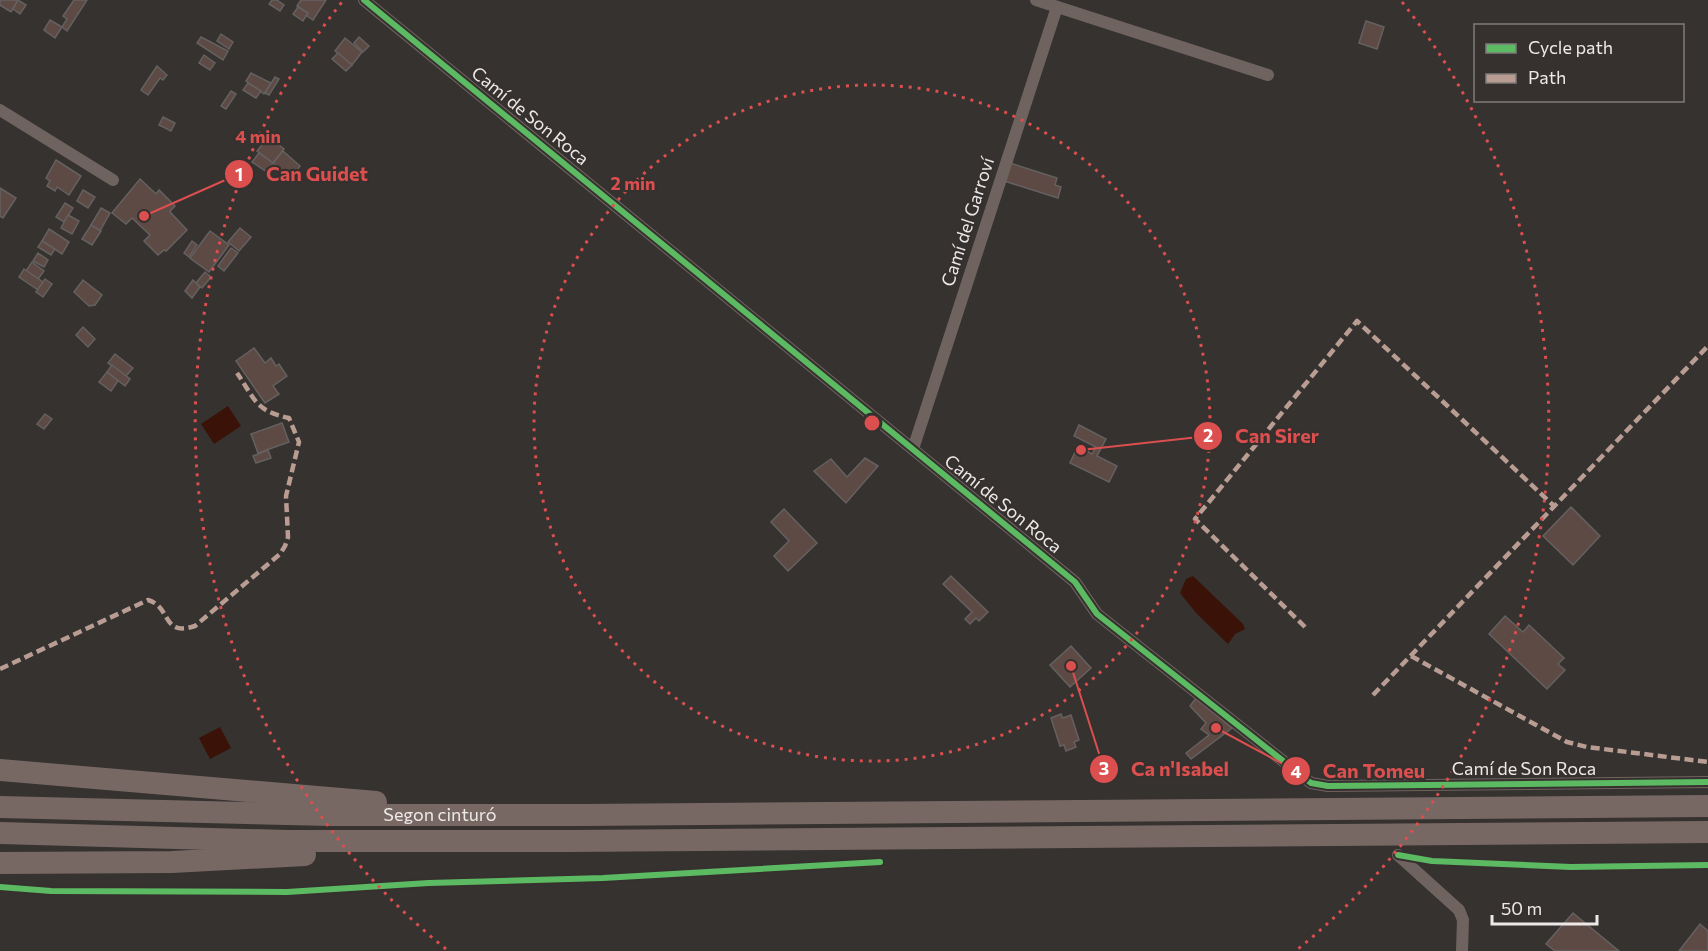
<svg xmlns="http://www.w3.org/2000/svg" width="1708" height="951" viewBox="0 0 1708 951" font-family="Commissioner,sans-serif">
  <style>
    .water { fill: #3a1207 }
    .building { fill: #5d4a44; stroke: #646160; stroke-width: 1.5 }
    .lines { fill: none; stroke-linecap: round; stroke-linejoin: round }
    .street { stroke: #6f635f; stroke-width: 12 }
    .highway { stroke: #786863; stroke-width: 22 }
    .quiet { stroke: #b99d93; stroke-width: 4.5; stroke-dasharray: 9 4.5; stroke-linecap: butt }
    .cycleway-casing { stroke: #36312f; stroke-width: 10 }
    .cycleway { stroke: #5cba63; stroke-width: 6 }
    .ring { fill: none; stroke: #db4f4e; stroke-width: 3; stroke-dasharray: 3 6 }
    .labels { text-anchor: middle; stroke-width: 4.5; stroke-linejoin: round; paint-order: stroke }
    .street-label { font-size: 18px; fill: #ede9e8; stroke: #36312f }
    .centre { fill: #db4f4e; stroke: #36312f; stroke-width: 3 }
    .ring-label { font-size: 18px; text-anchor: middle; font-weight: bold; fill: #db4f4e; stroke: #36312f; stroke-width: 4.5; stroke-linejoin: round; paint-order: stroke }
    .leader { fill: none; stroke: #db4f4e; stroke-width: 2 }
    .callout-dot { fill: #db4f4e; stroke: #36312f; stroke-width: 2 }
    .mark-label { font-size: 18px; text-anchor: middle; font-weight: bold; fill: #fff }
    .callout-label { font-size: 20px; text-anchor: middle; font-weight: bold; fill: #db4f4e; stroke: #36312f; stroke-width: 4.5; stroke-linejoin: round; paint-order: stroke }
  </style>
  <rect width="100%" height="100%" fill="#353230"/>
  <!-- water -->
  <g class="water">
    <polygon points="228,406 241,426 214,444 201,424"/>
    <polygon points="1193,576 1243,624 1245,629 1235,634 1228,644 1197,614 1180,593 1186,579"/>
    <polygon points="220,727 231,748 210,759 199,738"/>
  </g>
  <!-- building -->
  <g class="building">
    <polygon points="0,0 18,0 11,12 0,5"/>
    <polygon points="18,0 26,5 20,14 13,9"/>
    <polygon points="74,0 87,0 67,31 62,27 67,19 63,16"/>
    <polygon points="272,0 277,0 284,5 280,11 269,4"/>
    <polygon points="301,0 326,0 313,20 307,16 308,13 297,6"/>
    <polygon points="298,7 308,13 303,21 293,14"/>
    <polygon points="50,20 62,27 55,38 44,30"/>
    <polygon points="1366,21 1384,27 1377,49 1359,43"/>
    <polygon points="221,34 233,42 229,49 217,41"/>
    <polygon points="201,37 228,51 223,60 197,43"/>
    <polygon points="359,37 369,46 363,52 354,43"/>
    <polygon points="345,38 362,52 352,65 335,51"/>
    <polygon points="338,53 352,65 346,71 332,59"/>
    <polygon points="204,55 215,63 210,70 199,63"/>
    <polygon points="157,66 167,75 163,80 160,78 148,95 141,90"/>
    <polygon points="251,73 271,83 264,94 246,81"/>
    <polygon points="275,77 279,79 269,95 265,93"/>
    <polygon points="248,83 261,91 256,98 243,90"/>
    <polygon points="231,91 236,94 226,109 221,106"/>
    <polygon points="163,117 175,123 171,131 159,125"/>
    <polygon points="271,139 284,149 273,163 257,151 266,140 268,142"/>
    <polygon points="283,151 300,166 291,178 273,163"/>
    <polygon points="259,153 273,163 267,172 252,162"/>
    <polygon points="56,160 81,176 69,195 57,187 55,191 47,186 50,181 46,178"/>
    <polygon points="1010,163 1057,178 1055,185 1061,187 1058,198 1004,181"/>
    <polygon points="140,179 156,194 159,190 175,206 170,211 171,213 187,230 166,251 164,250 158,255 144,241 150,235 132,218 126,224 112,213"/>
    <polygon points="0,188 16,198 3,218 0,216"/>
    <polygon points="83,190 95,197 88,208 77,201"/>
    <polygon points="65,203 73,208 64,222 56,217"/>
    <polygon points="101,208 110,213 100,231 91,225"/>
    <polygon points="68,215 79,221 72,234 61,228"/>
    <polygon points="91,225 101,231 92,245 82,239"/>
    <polygon points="240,228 251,237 239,251 228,242"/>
    <polygon points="49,229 69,242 62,254 42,241"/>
    <polygon points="210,231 229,245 209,272 190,258"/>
    <polygon points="42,241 55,249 51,255 38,247"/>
    <polygon points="192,241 197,245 189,257 184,253"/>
    <polygon points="231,248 238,253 224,271 218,266"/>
    <polygon points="38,253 48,260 44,267 33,261"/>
    <polygon points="32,262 44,271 38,279 26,271"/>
    <polygon points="24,269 43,282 38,290 19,277"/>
    <polygon points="205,272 211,277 202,288 196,283"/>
    <polygon points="45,279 52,284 43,297 36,292"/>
    <polygon points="83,280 102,295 95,305 89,306 74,292"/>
    <polygon points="193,280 200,287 192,298 185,291"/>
    <polygon points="83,327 95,339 88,347 76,335"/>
    <polygon points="254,348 265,363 271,358 276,366 279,364 287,376 273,386 279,394 265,403 236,361"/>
    <polygon points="115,354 133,368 126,376 108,363"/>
    <polygon points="112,365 130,379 125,386 107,372"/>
    <polygon points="107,372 118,381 111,391 99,382"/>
    <polygon points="45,414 52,419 44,429 37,424"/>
    <polygon points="282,423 289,442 258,453 251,434"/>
    <polygon points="1079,425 1106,439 1097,456 1117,466 1109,482 1070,463 1078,446 1092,454 1096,447 1074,436"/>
    <polygon points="268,450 271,458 256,463 253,456"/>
    <polygon points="865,458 878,466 846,503 814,471 831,459 847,477"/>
    <polygon points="1571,507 1600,536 1573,565 1543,536"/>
    <polygon points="784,509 817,543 788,571 774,556 789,541 771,522"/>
    <polygon points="951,576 988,612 979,621 976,618 970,624 965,619 972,612 943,584"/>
    <polygon points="1505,616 1523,632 1529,625 1564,658 1558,664 1565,670 1547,689 1489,634"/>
    <polygon points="1071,646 1091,668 1070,687 1050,665"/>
    <polygon points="1196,698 1232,728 1191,759 1186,753 1209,735 1201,729 1206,723 1190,706"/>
    <polygon points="1061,714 1063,718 1071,715 1079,740 1074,742 1076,747 1066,751 1064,745 1060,746 1051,718"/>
    <polygon points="1573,913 1619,951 1555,951 1546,944"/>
    <polygon points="1700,924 1708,931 1708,951 1679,951"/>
  </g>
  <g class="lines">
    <!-- street -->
    <g class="street">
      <polyline points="364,0 1075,582 1097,614 1311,783 1328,786 1708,782"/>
      <polyline points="1036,0 1268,75"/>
      <polyline points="0,110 113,180"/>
      <polyline points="913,449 1057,7"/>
      <polyline points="1398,855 1459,910 1463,920 1462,951"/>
    </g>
    <!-- highway -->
    <g class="highway">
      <polyline points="0,770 376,802"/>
      <path id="s1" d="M0,807l330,8h254l1124,-9"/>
      <polyline points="0,833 287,841 570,841 1708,832"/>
      <polyline points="0,863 172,862 305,855"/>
    </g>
    <!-- quiet -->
    <g class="quiet">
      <polyline points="1305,627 1195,519 1357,321 1554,506"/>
      <polyline points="1411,656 1567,742 1587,747 1708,762"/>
      <path d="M0,669l148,-69c24,7 13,37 47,26l85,-72 5,-8 3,-9 -2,-41 13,-54 -10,-24c-34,-7 -34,-19 -52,-45"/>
      <polyline points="1373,695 1708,346"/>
    </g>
    <!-- cycleway casing -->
    <g class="cycleway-casing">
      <g id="cycleway">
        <polyline points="364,0 1075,582 1097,614 1311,783 1328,786 1708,782"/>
        <polyline points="1398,855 1432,861 1571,867 1708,865"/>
        <polyline points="0,887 51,891 287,892 429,883 603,878 880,862"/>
      </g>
    </g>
    <!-- cycleway -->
    <use href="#cycleway" class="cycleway"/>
  </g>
  <!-- distance rings -->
  <g class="ring">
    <circle cx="872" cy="423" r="338"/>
    <path d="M446 949A677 677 0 0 1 342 2M1402 2A677 677 0 0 1 1298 949"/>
  </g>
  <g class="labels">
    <!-- street labels -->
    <g class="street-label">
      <text transform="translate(530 116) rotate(39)" y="6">Camí de Son Roca</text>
      <text transform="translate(968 222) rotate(-72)" y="6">Camí del Garroví</text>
      <text transform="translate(1003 504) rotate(39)" y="6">Camí de Son Roca</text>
      <text x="1524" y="775">Camí de Son Roca</text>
      <text dy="6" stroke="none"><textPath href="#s1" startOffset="440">Segon cinturó</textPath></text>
    </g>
  </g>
  <circle cx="872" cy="423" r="9" class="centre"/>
  <g class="ring-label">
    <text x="258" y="143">4 min</text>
    <text x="633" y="190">2 min</text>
  </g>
  <!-- callouts -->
  <path class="leader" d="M144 216L239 174M1081 450L1208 436M1071 666L1104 769M1216 728L1296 771"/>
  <g class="callout-dot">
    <circle cx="144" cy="216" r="6"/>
    <circle cx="1081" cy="450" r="6"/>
    <circle cx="1071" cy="666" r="6"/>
    <circle cx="1216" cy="728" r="6"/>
    <circle cx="239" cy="174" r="15"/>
    <circle cx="1208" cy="436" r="15"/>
    <circle cx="1104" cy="769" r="15"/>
    <circle cx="1296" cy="771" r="15"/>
  </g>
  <g class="mark-label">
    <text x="239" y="181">1</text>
    <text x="1208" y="442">2</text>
    <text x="1104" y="775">3</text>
    <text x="1296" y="778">4</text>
  </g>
  <g class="callout-label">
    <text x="317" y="181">Can Guidet</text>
    <text x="1277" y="443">Can Sirer</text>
    <text x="1180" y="776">Ca n'Isabel</text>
    <text x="1374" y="778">Can Tomeu</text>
  </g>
  <!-- legend -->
  <rect x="1474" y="24" width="210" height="78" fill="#36312f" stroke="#7f7b79" stroke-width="1.5"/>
  <rect x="1486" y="44" width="30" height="9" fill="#5cba63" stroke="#7f7b79" stroke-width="1.5"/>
  <text x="1528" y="54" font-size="18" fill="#ede9e8">Cycle path</text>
  <rect x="1486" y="74" width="30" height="9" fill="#b99d93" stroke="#7f7b79" stroke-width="1.5"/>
  <text x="1528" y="84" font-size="18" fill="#ede9e8">Path</text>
  <!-- scale -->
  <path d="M1492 915v9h105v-9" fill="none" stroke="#ede9e8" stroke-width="3"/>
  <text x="1501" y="915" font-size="18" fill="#ede9e8" stroke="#36312f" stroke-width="4.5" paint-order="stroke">50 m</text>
</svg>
